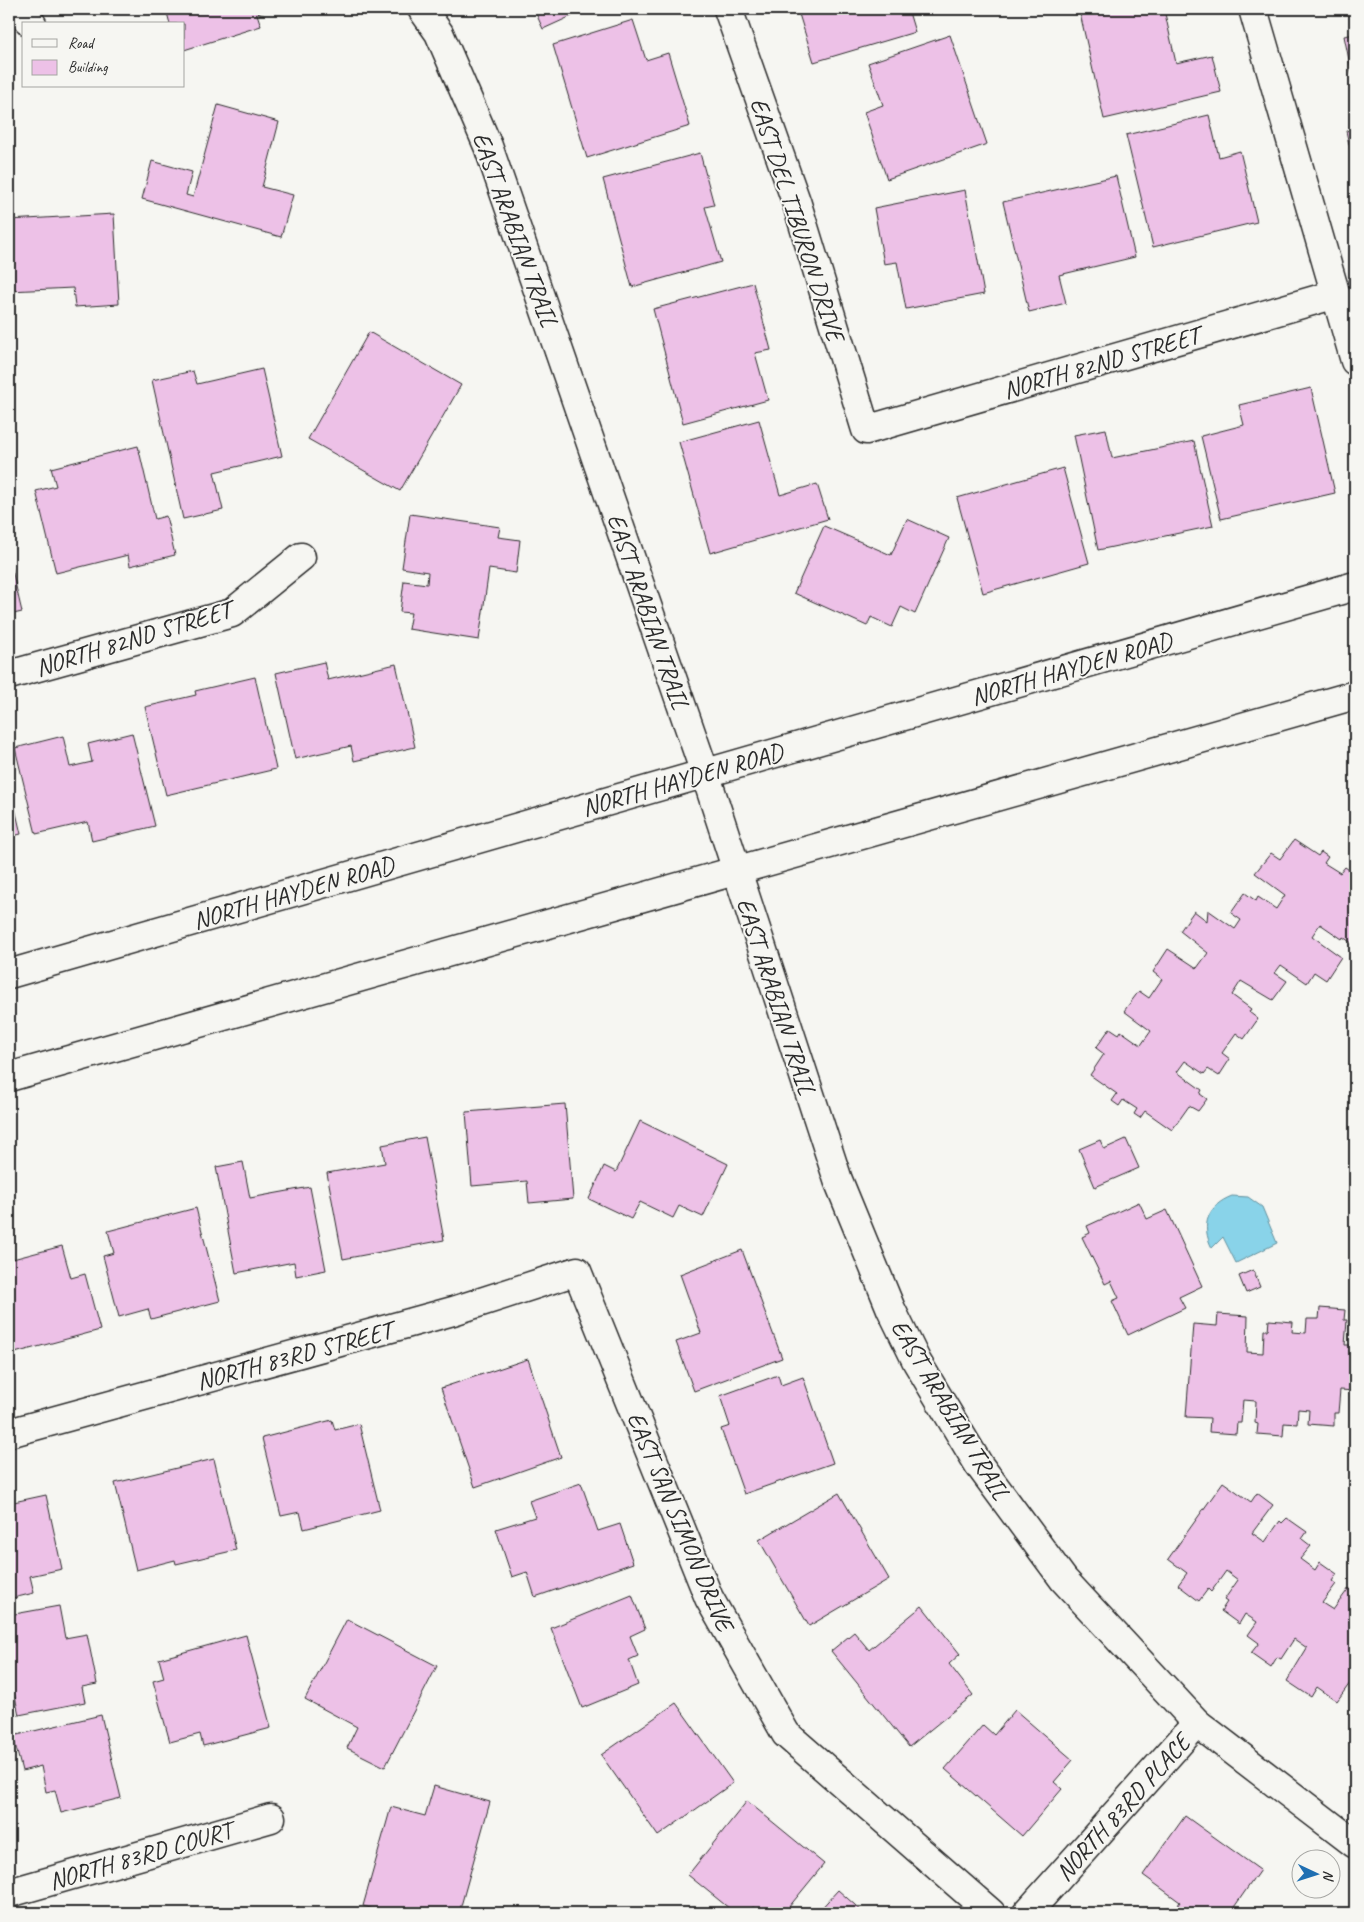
<svg xmlns="http://www.w3.org/2000/svg" width="1364" height="1922" viewBox="0 0 1364 1922" font-family="Caveat,sans-serif">
  <style>
    .water { fill: #89d3e9; stroke: #63909d }
    .building { fill: #edc1e7; stroke: #2b2b2b }
    .lines { fill: none; stroke-linecap: round; stroke-linejoin: round }
    .minor-casing { stroke: #2b2b2b; stroke-width: 31 }
    .tertiary-casing { stroke: #2b2b2b; stroke-width: 31 }
    .secondary-casing { stroke: #2b2b2b; stroke-width: 31 }
    .minor { stroke: #f6f6f2; stroke-width: 28 }
    .tertiary { stroke: #f6f6f2; stroke-width: 28 }
    .secondary { stroke: #f6f6f2; stroke-width: 28 }
    .labels { text-anchor: middle; stroke-width: 4; stroke-linejoin: round; paint-order: stroke }
    .street-label { font-size: 25px; fill: #2b2b2b; stroke: #f6f6f2 }
  </style>
  <rect width="100%" height="100%" fill="#f6f6f2"/>
  <filter id="ink" filterUnits="userSpaceOnUse"><feTurbulence type="fractalNoise" baseFrequency=".02" numOctaves="2"/><feDisplacementMap in="SourceGraphic" scale="10" xChannelSelector="R" yChannelSelector="G"/><feConvolveMatrix kernelMatrix="1 2 1 2 8 2 1 2 1" color-interpolation-filters="sRGB"/></filter>
  <g filter="url(#ink)">
    <!-- water -->
    <path class="water" d="M1232,1196l16,1 14,10 15,36 -41,20 -13,-26 -11,11c-12,-23 -4,-43 20,-52z"/>
    <!-- building -->
    <g class="building">
      <polygon points="166,9 272,9 257,14 261,26 184,50 184,24 170,24"/>
      <polygon points="534,9 587,9 543,29"/>
      <polygon points="820,9 908,9 915,32 814,62 799,14"/>
      <polygon points="1079,9 1164,9 1176,63 1212,55 1221,92 1104,119"/>
      <polygon points="633,20 646,60 668,53 690,126 587,158 553,45"/>
      <polygon points="1355,34 1355,88 1344,36"/>
      <polygon points="950,35 987,144 887,179 864,112 883,105 868,63"/>
      <polygon points="218,105 279,122 262,187 293,195 281,237 142,199 152,161 192,172 186,195 193,197"/>
      <polygon points="1209,115 1219,157 1240,151 1257,222 1153,247 1126,135"/>
      <polygon points="1355,129 1355,170 1346,131"/>
      <polygon points="700,153 714,205 705,207 721,262 632,287 603,179"/>
      <polygon points="1116,176 1135,257 1059,275 1066,303 1029,312 1003,202"/>
      <polygon points="965,190 984,294 906,309 897,262 884,264 874,208"/>
      <polygon points="114,214 119,304 75,307 73,288 9,291 9,220"/>
      <polygon points="753,283 771,350 755,353 768,400 683,423 653,309"/>
      <polygon points="369,332 461,385 400,491 308,439"/>
      <polygon points="262,369 282,456 214,472 223,510 183,519 152,380 193,371 197,384"/>
      <polygon points="1311,388 1335,493 1221,519 1201,436 1244,425 1239,405"/>
      <polygon points="759,420 780,495 817,484 828,519 710,553 679,442"/>
      <polygon points="1106,429 1112,458 1194,441 1213,526 1098,550 1074,435"/>
      <polygon points="138,446 155,519 166,516 175,555 130,566 128,555 56,573 36,491 56,486 51,468"/>
      <polygon points="1063,468 1089,563 983,593 957,498"/>
      <polygon points="410,514 500,527 498,537 520,540 516,573 489,569 479,640 408,629 411,613 400,612 404,581 427,584 428,572 402,568"/>
      <polygon points="907,519 949,538 915,614 901,607 892,627 871,617 867,626 794,593 824,526 891,555"/>
      <polygon points="9,557 22,612 9,615"/>
      <polygon points="324,662 328,680 396,664 415,747 354,761 351,746 295,759 276,673"/>
      <polygon points="255,677 276,769 166,795 145,707 196,695 195,691"/>
      <polygon points="132,733 155,826 92,841 88,822 36,834 15,748 63,736 70,767 92,762 88,744"/>
      <polygon points="9,783 21,834 9,837"/>
      <polygon points="1294,840 1318,856 1321,852 1328,857 1324,863 1340,873 1345,867 1355,874 1351,879 1355,883 1355,940 1353,944 1343,937 1342,939 1320,924 1312,936 1341,957 1326,980 1314,972 1307,983 1281,965 1275,973 1287,981 1273,1000 1241,981 1232,995 1251,1009 1249,1012 1258,1019 1244,1039 1236,1033 1222,1053 1230,1059 1219,1076 1208,1069 1204,1074 1185,1061 1177,1072 1202,1090 1200,1094 1207,1099 1198,1111 1189,1106 1172,1130 1145,1111 1140,1118 1134,1114 1137,1109 1123,1100 1119,1106 1112,1101 1117,1094 1090,1075 1104,1054 1096,1048 1110,1028 1119,1034 1121,1031 1141,1045 1151,1031 1124,1011 1139,991 1149,998 1162,979 1153,972 1168,949 1197,968 1208,953 1180,931 1194,911 1207,921 1208,910 1235,929 1241,920 1231,913 1245,893 1256,901 1258,897 1276,909 1285,895 1255,873 1271,853 1280,859"/>
      <polygon points="565,1104 573,1199 529,1203 527,1181 472,1186 466,1112"/>
      <polygon points="640,1121 728,1164 703,1217 679,1206 673,1218 640,1202 631,1219 589,1199 604,1166 616,1172"/>
      <polygon points="425,1137 444,1240 343,1259 327,1173 385,1163 382,1145"/>
      <polygon points="1126,1139 1139,1168 1095,1187 1079,1149 1100,1140 1104,1149"/>
      <polygon points="243,1162 250,1198 310,1187 326,1270 296,1276 294,1262 236,1273 216,1167"/>
      <polygon points="1139,1202 1147,1219 1167,1210 1202,1286 1179,1297 1185,1308 1128,1335 1112,1301 1119,1298 1111,1281 1105,1284 1082,1237 1090,1233 1087,1226"/>
      <polygon points="196,1208 220,1301 151,1319 148,1309 119,1317 103,1256 114,1253 108,1231"/>
      <polygon points="62,1246 71,1278 85,1274 100,1330 11,1354 9,1344 9,1260"/>
      <polygon points="742,1250 782,1358 694,1391 676,1342 701,1333 680,1274"/>
      <polygon points="1253,1270 1260,1287 1246,1293 1239,1276"/>
      <polygon points="1320,1308 1345,1310 1344,1320 1347,1320 1345,1345 1355,1345 1355,1433 1352,1433 1355,1391 1340,1390 1338,1413 1334,1413 1334,1426 1308,1424 1309,1410 1298,1409 1297,1424 1284,1423 1283,1436 1257,1434 1258,1424 1255,1423 1256,1401 1243,1400 1241,1423 1237,1423 1236,1434 1209,1432 1210,1418 1186,1417 1193,1324 1217,1326 1218,1314 1248,1316 1247,1352 1263,1353 1264,1330 1268,1330 1269,1320 1293,1322 1292,1332 1306,1333 1307,1319 1319,1319"/>
      <polygon points="528,1359 561,1457 475,1487 441,1388"/>
      <polygon points="778,1375 781,1385 803,1377 833,1463 744,1494 721,1429 730,1426 720,1396"/>
      <polygon points="332,1420 335,1430 359,1424 380,1510 304,1529 300,1512 281,1516 262,1438"/>
      <polygon points="214,1459 236,1550 176,1564 175,1560 136,1570 115,1483"/>
      <polygon points="1223,1482 1251,1502 1257,1493 1273,1505 1252,1533 1265,1542 1280,1521 1282,1523 1287,1518 1307,1532 1302,1539 1311,1546 1300,1559 1315,1570 1320,1562 1337,1574 1332,1581 1336,1584 1322,1603 1333,1610 1349,1588 1351,1590 1355,1584 1355,1681 1353,1679 1337,1701 1317,1687 1311,1697 1287,1681 1307,1648 1294,1639 1281,1659 1277,1657 1271,1667 1251,1653 1259,1643 1248,1635 1257,1622 1245,1614 1239,1624 1221,1611 1227,1602 1224,1600 1238,1580 1226,1571 1211,1592 1208,1589 1199,1601 1178,1585 1187,1573 1168,1559"/>
      <polygon points="581,1483 598,1531 620,1524 633,1563 535,1597 527,1572 512,1577 496,1529 535,1517 529,1501"/>
      <polygon points="839,1493 889,1579 809,1626 759,1540"/>
      <polygon points="46,1495 62,1569 30,1576 34,1593 9,1599 9,1503"/>
      <polygon points="632,1595 645,1629 630,1636 638,1656 629,1660 638,1685 582,1708 551,1628"/>
      <polygon points="59,1606 65,1638 87,1634 97,1684 82,1687 85,1702 19,1715 14,1692 9,1693 9,1615"/>
      <polygon points="922,1606 960,1654 949,1664 973,1695 909,1747 831,1651 854,1632 869,1650"/>
      <polygon points="347,1619 437,1666 385,1767 347,1748 357,1727 305,1699"/>
      <polygon points="246,1635 271,1728 203,1746 200,1734 170,1742 153,1681 164,1678 159,1659"/>
      <polygon points="676,1703 733,1783 658,1836 601,1755"/>
      <polygon points="1015,1710 1073,1760 1054,1782 1062,1789 1022,1836 945,1769 983,1725 994,1735"/>
      <polygon points="101,1715 121,1798 61,1813 55,1790 46,1792 41,1766 22,1771 13,1736"/>
      <polygon points="434,1786 490,1802 459,1913 389,1913 363,1906 391,1807 425,1816"/>
      <polygon points="747,1801 824,1864 784,1913 761,1913 753,1907 748,1913 735,1913 688,1875"/>
      <polygon points="1185,1816 1260,1870 1230,1913 1172,1913 1180,1902 1143,1875"/>
      <polygon points="838,1890 864,1913 817,1913"/>
      <polygon points="299,1907 301,1913 274,1913"/>
    </g>
    <g class="lines">
      <!-- minor casing -->
      <g class="minor-casing">
        <g id="minor">
          <polyline points="17,9 32,24"/>
          <polyline points="728,9 797,204 866,430 1336,294"/>
          <polyline points="1253,9 1355,361"/>
          <polyline points="9,675 232,613 301,557"/>
          <polyline points="9,1433 453,1311 577,1271 709,1598 786,1734 991,1913"/>
          <polyline points="9,1893 271,1818"/>
          <polyline points="1027,1913 1197,1723"/>
        </g>
      </g>
      <!-- tertiary casing -->
      <g class="tertiary-casing">
        <polyline id="tertiary" points="422,9 439,33 488,146 705,773 838,1180 891,1309 917,1362 979,1465 1064,1580 1197,1723 1355,1844"/>
      </g>
      <!-- secondary casing -->
      <g class="secondary-casing">
        <g id="secondary">
          <polyline points="9,974 1355,586"/>
          <polyline points="9,1077 1355,695"/>
        </g>
      </g>
      <!-- minor -->
      <use href="#minor" class="minor"/>
      <!-- tertiary -->
      <use href="#tertiary" class="tertiary"/>
      <!-- secondary -->
      <use href="#secondary" class="secondary"/>
    </g>
  </g>
  <g class="labels">
    <!-- street labels -->
    <g class="street-label">
      <text transform="translate(798 219) rotate(72)" y="9">EAST DEL TIBURON DRIVE</text>
      <text transform="translate(516 229) rotate(70)" y="9">EAST ARABIAN TRAIL</text>
      <text transform="translate(1101 362) rotate(-16)" y="9">NORTH 82ND STREET</text>
      <text transform="translate(649 611) rotate(71)" y="9">EAST ARABIAN TRAIL</text>
      <text transform="translate(133 638) rotate(-17)" y="9">NORTH 82ND STREET</text>
      <text transform="translate(1071 668) rotate(-16)" y="9">NORTH HAYDEN ROAD</text>
      <text transform="translate(682 779) rotate(-16)" y="9">NORTH HAYDEN ROAD</text>
      <text transform="translate(293 892) rotate(-16)" y="9">NORTH HAYDEN ROAD</text>
      <text transform="translate(777 996) rotate(72)" y="9">EAST ARABIAN TRAIL</text>
      <text transform="translate(294 1355) rotate(-15)" y="9">NORTH 83RD STREET</text>
      <text transform="translate(951 1409) rotate(59)" y="9">EAST ARABIAN TRAIL</text>
      <text transform="translate(681 1521) rotate(67)" y="9">EAST SAN SIMON DRIVE</text>
      <text transform="translate(1122 1807) rotate(-48)" y="9">NORTH 83RD PLACE</text>
      <text transform="translate(140 1855) rotate(-16)" y="9">NORTH 83RD COURT</text>
    </g>
  </g>
  <!-- margin -->
  <rect width="1364" height="1922" fill="none" stroke="#f6f6f2" stroke-width="30"/>
  <rect x="15" y="15" width="1334" height="1892" fill="none" stroke="#2b2b2b" stroke-width="2" filter="url(#ink)"/>
  <!-- legend -->
  <rect x="22" y="22" width="162" height="65" fill="#f6f6f2" stroke="#a5a5a2"/>
  <rect x="32" y="39" width="25" height="8" fill="#f6f6f2" stroke="#a5a5a2"/>
  <text x="68" y="48" font-size="15" fill="#2b2b2b">Road</text>
  <rect x="32" y="60" width="25" height="15" fill="#edc1e7" stroke="#a5a5a2"/>
  <text x="68" y="72" font-size="15" fill="#2b2b2b">Building</text>
  <!-- north arrow -->
  <g transform="translate(1316 1874) rotate(94)"><circle r="24" fill="#f6f6f2" stroke="#a5a5a2"/>
  <path d="M0-4L9 19L0 12L-9 19Z" fill="#1f6fb2"/>
  <text y="-8" font-size="14" font-weight="bold" text-anchor="middle" fill="#2b2b2b">N</text>
  </g>
</svg>
